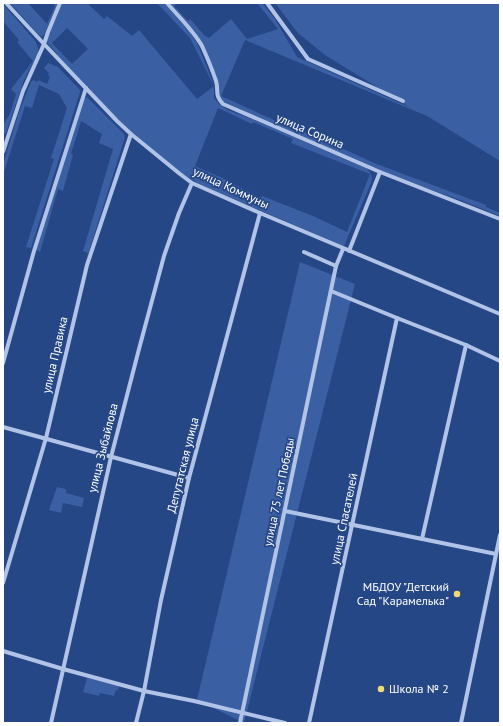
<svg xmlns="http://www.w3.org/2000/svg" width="503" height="726" viewBox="0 0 503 726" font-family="'PT Sans',sans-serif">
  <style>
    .green { fill: #3a5fa3; fill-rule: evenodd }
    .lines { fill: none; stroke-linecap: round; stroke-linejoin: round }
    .minor { stroke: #b1c4e8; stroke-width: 4 }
    .poi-dot { fill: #f2da75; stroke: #264786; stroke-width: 1.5 }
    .labels { text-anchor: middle; stroke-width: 3.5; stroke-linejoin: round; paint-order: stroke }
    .street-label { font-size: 12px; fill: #fff; stroke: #264786 }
    .poi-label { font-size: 12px; fill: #fff; stroke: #264786; text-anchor: end }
  </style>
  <rect width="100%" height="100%" fill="#264786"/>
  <!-- green -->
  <g class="green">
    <polygon points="10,3 28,3 47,24 55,6 53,3 58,3 45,33 42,37 37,33"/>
    <path d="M62,3h25l17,16 3,-3 25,20 7,-6 58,69 17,-13 -24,-48 -33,-35h7l25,28 8,12 17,42v13l5,6 9,6 24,9 114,49c5,5 7,8 5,15l-27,63 -141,-60 -22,-13c-28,-23 -56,-46 -82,-72 -18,-17 -33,-36 -49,-55l-3,-4v-3zM67,28l21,21 -16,15 -20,-21zM218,108l34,16 1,-2 40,17 -2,4 79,31 -23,58 -34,-16 -51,-20 -1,2 -32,-16v-1l-34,-15z"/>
    <polygon points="170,3 175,3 176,4 174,6 188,21 190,19 205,36 209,38 231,19 247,39 278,29 257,3 262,3 275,19 297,57 411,108 325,55 298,33 275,3 500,3 500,161 427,116 245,40 221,96 274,120 324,140 374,163 486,205 486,207 500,213 500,216 463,201 401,179 351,158 222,101 218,94 218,81 202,43 196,33 187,22"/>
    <polygon points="3,4 36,42 38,48 38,53 24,80 6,133 3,135 3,125 10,114 16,94 11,89 33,61 17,42 19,40 3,21"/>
    <polygon points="48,63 58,67 80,90 80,92 31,248 26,247 54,159 51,158 67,108 59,94 39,85 32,108 25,106 3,175 3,164 19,112 31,82 33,80 38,82 38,80 47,84 50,77 48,75 49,73 44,68"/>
    <polygon points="87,97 124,134 125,137 85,264 88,253 83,251 113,149 99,143 102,134 81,121 71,154 73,155 63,191 58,189 40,252 36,250 83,99"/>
    <polygon points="300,262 355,284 244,723 240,723 240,721 197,700"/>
    <polygon points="57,487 66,489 66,493 84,498 82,507 63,503 61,513 49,510"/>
    <polygon points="87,678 119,686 118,690 116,690 114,696 100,693 99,696 83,692"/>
  </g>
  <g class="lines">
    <!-- minor -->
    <g class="minor">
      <polyline points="6,3 44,44 117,121 131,134 180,174 192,183 260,213 500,314"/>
      <path d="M167,3c12,14 26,27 35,43 5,11 10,23 14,35 3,9 -2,14 7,23l157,68 120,47"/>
      <polyline points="267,3 308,59 403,101"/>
      <polyline points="3,152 23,91 44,44 48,32 60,3"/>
      <polyline points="349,251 380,172"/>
      <polyline points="304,252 336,266 343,249"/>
      <polyline points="331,291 397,318 466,345 500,361"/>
      <polyline points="3,363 34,251 86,88"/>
      <polyline points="3,427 189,478"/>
      <polyline points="285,511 496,554"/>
      <polyline points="422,539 466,345"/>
      <polyline points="3,583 46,438 87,265 131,134"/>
      <polyline points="3,651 63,669 144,691 194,701 285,723"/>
      <polyline points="51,723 111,457 139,349 164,256 179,213 192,183"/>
      <polyline points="136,723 144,691 161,600 189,478 260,213"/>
      <polyline points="240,723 336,266"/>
      <polyline points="309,723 397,318"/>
      <polyline points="461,723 500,535"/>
    </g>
  </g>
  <!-- markers -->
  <g class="poi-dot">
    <circle cx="457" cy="594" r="4"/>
    <circle cx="381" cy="689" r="4"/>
  </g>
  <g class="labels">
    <!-- street labels -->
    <g class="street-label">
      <text transform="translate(310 131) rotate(23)" y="4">улица Сорина</text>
      <text transform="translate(231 188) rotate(25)" y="4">улица Коммуны</text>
      <text transform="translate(55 355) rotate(-77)" y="4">улица Правика</text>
      <text transform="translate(103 448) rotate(-76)" y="4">улица Зыбайлова</text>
      <text transform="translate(183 465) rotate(-76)" y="4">Депутатская улица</text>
      <text transform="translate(279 492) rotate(-78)" y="4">улица 75 лет Победы</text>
      <text transform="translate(344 519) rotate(-78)" y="4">улица Спасателей</text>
    </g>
    <!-- poi labels -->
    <g class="poi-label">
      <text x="449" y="591">МБДОУ "Детский<tspan x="449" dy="14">Сад "Карамелька"</tspan></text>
      <text x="389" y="693" text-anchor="start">Школа № 2</text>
    </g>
  </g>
  <!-- border -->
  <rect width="503" height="726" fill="none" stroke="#ffffff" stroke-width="8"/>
</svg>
